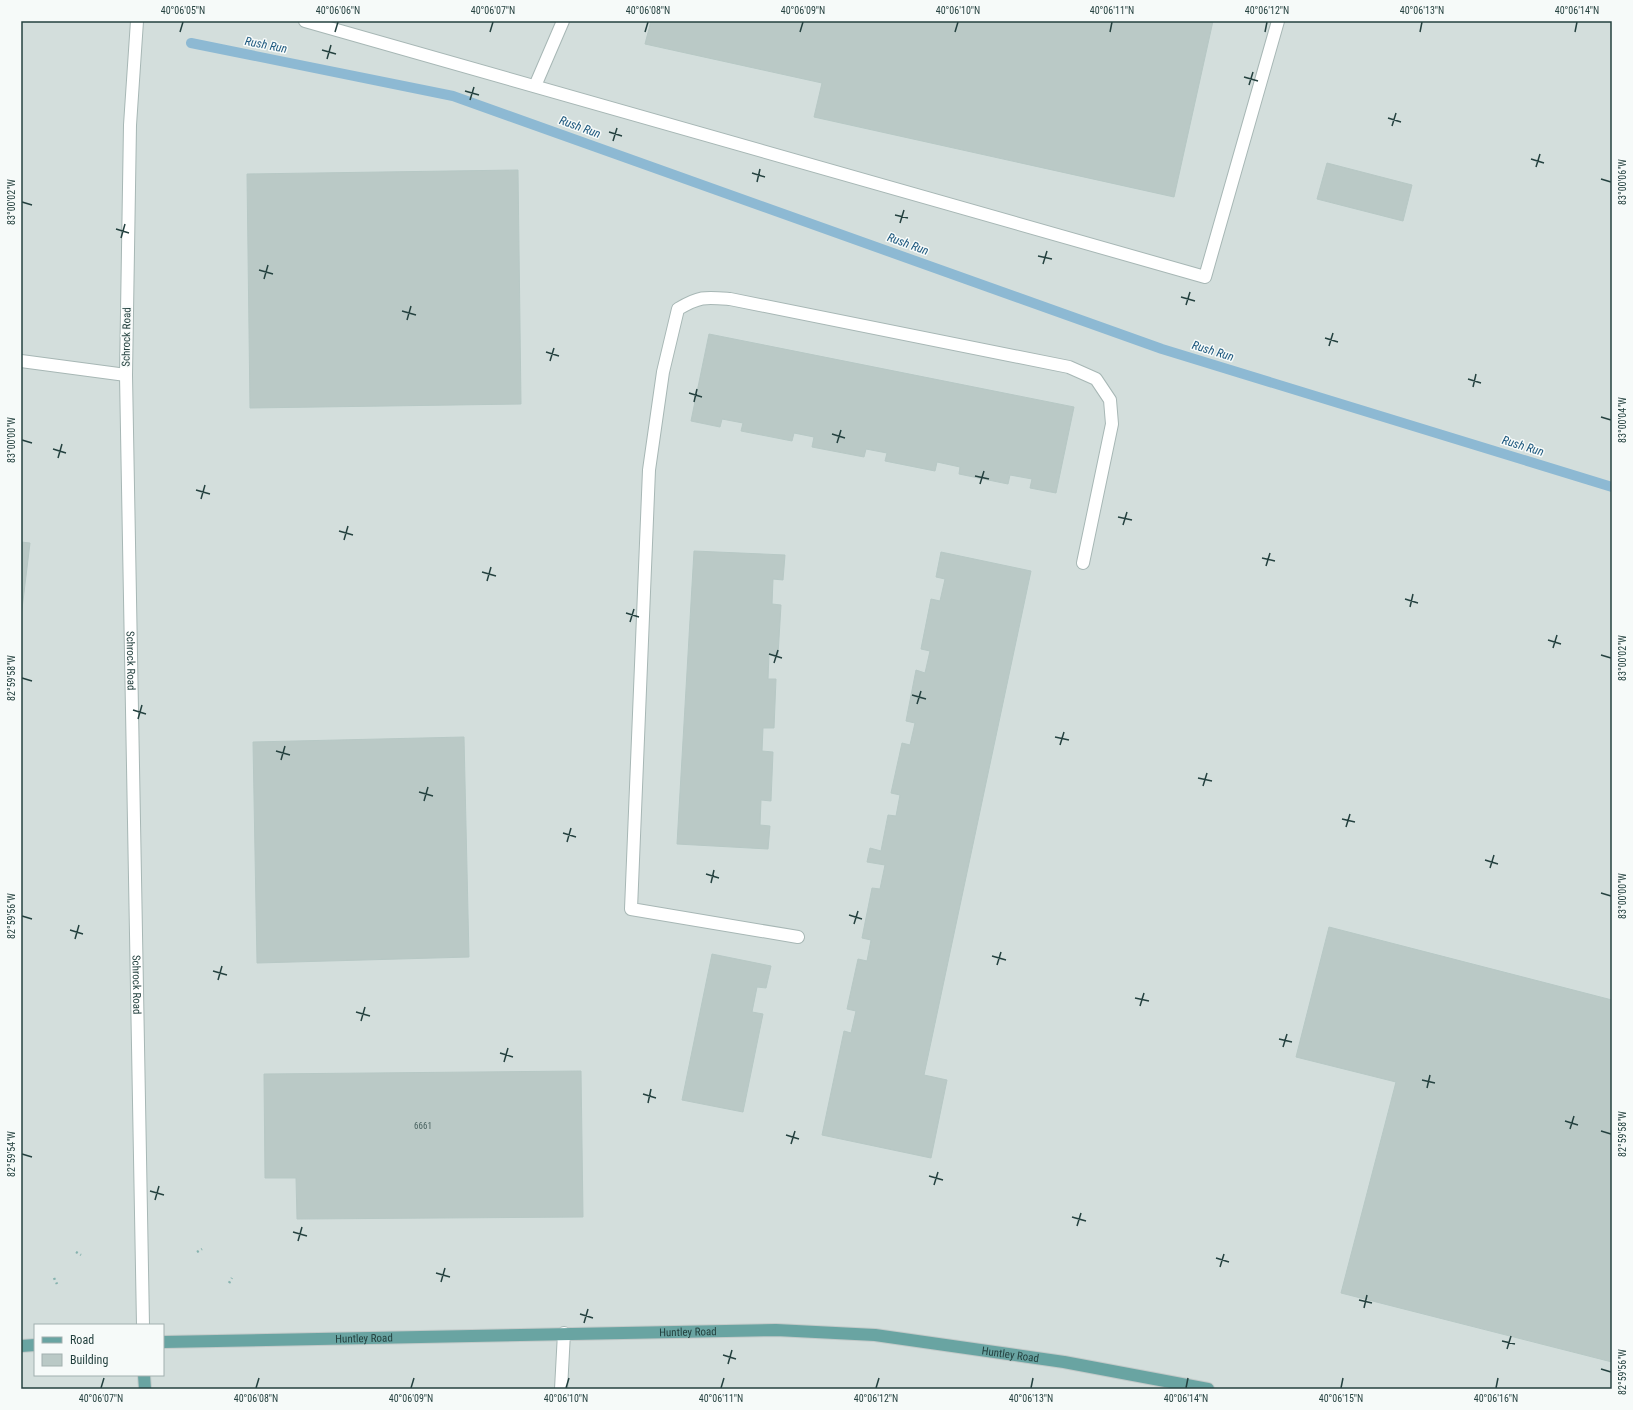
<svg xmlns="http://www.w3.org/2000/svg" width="1633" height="1410" viewBox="0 0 1633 1410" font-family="'Roboto Condensed',sans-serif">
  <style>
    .built { fill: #d3dedc; fill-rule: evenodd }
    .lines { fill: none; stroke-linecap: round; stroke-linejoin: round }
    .stream { stroke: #8db9d3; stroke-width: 10 }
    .building { fill: #bac9c6; stroke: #b7c8c5 }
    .minor-casing { stroke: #a7b7b5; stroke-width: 14 }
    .major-casing { stroke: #c2cac9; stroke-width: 14 }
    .path { stroke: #85b2ae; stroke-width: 2.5; stroke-dasharray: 2 3; stroke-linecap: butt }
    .minor { stroke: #fff; stroke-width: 12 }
    .major { stroke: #69a4a2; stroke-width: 12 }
    .ticks { fill: none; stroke: #24413f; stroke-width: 1.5 }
    .labels { text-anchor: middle; stroke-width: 3; stroke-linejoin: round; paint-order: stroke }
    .number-label { font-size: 9px; fill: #4a6361 }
    .street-label { font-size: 11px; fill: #24413f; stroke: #f6faf9 }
    .water-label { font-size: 12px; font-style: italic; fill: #1d587e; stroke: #f6faf9 }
    .neatline { fill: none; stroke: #24413f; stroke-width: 1.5 }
    .ticks-label { font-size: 10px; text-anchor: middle; fill: #24413f }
  </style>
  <rect width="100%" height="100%" fill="#e5eeec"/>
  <!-- built -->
  <path class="built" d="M21,21h1591v1368h-1591zM35,1325h128v50h-128z"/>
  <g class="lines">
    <!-- stream -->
    <polyline class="stream" points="191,43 453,96 1162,349 1612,487"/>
  </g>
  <!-- building -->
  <g class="building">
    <polygon points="651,21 1213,21 1174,197 814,117 822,83 645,44"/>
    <polygon points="1327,163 1412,185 1403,221 1317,199"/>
    <polygon points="518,170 521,404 250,408 247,174"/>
    <polygon points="709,334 1074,407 1056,493 1030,488 1032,479 1010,475 1008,484 959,474 960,467 937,462 935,471 885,461 887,453 866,449 864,457 812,447 814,437 794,433 792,441 741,431 743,423 722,419 720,427 691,421"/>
    <polygon points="21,542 30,543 21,617"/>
    <polygon points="694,551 785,555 783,580 773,579 772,604 781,605 778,655 769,654 768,679 776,679 774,728 763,728 762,751 773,752 771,801 761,800 760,825 770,826 768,849 677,844"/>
    <polygon points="941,552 1031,571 924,1075 947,1080 931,1158 822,1135 844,1031 851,1033 856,1011 847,1009 858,959 867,961 871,940 862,938 872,888 880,889 885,865 867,862 870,848 881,851 888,815 896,816 900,795 891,793 902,743 910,745 915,723 906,721 916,670 925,673 930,651 921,649 931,599 940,601 945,579 936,577"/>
    <polygon points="464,737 469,957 257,963 253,742"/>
    <polygon points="1329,927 1612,1000 1612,1362 1341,1293 1396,1082 1296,1057"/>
    <polygon points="712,954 771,966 766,988 757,987 752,1012 763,1014 743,1112 682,1100"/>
    <polygon points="581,1071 583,1217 297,1219 296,1178 265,1178 264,1074"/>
  </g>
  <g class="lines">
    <!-- minor casing -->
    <g class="minor-casing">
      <g id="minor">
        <path id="s1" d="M137,21l-7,104 -4,250 17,950"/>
        <polyline points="305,21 1205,277 1278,21"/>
        <polyline points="535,86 563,21"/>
        <polyline points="21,361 126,375"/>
        <path d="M798,937l-167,-28 18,-439 14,-98 15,-63c22,-13 27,-12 52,-10l339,68 27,12 14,21 2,24 -29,139"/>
        <polyline points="561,1389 564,1333"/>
      </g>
    </g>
    <!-- major casing -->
    <g class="major-casing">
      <g id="major">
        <path id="s2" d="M163,1342l613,-12 99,5 189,27 144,27"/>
        <polyline points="21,1346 35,1345"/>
        <polyline points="144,1375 145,1389"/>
      </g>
    </g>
    <!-- path -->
    <g class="path">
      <polyline points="76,1252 81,1255"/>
      <polyline points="197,1252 202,1249"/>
      <polyline points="54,1278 57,1284"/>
      <polyline points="229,1283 232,1278"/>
    </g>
    <!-- minor -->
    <use href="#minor" class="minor"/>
    <!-- major -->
    <use href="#major" class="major"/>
  </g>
  <!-- ticks -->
  <path class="ticks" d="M180,32l3,-10M335,32l3,-10M490,32l3,-10M645,32l3,-10M800,32l3,-10M955,32l3,-10M1110,32l2,-10M1265,32l2,-10M1420,32l2,-10M1575,32l2,-10M322,50l14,4M327,59l4,-14M1244,77l14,4M1249,85l4,-13M465,91l14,4M470,100l4,-13M1388,118l13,4M1392,126l4,-13M609,132l13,4M613,141l4,-13M1531,159l13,4M1536,167l4,-13M752,173l13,4M1601,179l10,3M757,182l3,-13M22,202l10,3M895,215l13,3M900,223l4,-13M116,229l13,4M121,238l4,-14M1038,256l14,3M1043,264l4,-13M259,270l14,4M264,279l4,-14M1181,297l14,4M1186,305l4,-13M402,311l14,4M407,320l4,-14M1325,338l13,4M1329,346l4,-13M546,352l13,4M550,361l4,-13M1468,379l13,4M1473,387l3,-13M689,393l13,4M694,402l3,-13M1601,417l10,3M832,434l13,4M22,440l10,3M837,443l4,-13M53,449l13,4M58,458l4,-14M975,476l14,3M980,484l4,-13M196,490l14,4M201,499l4,-14M1118,517l14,3M1123,525l4,-13M339,531l14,4M344,540l4,-14M1262,558l13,3M1266,566l4,-13M482,572l14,4M487,581l4,-14M1405,599l13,4M1410,607l3,-13M626,613l13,4M630,622l4,-13M1548,640l13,4M1553,648l4,-13M769,654l13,4M1601,655l10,3M774,663l4,-13M22,678l10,3M912,695l14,4M917,704l4,-13M133,710l13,4M138,719l4,-14M1055,737l14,3M1060,745l4,-13M276,751l14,4M281,760l4,-14M1198,778l14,3M1203,786l4,-13M419,792l14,4M424,801l4,-14M1342,819l13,3M1346,827l4,-13M563,833l13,4M567,842l4,-14M1485,860l13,4M1490,868l4,-13M706,874l13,4M711,883l3,-13M1601,893l10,3M849,915l13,4M22,916l10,3M854,924l4,-13M70,930l13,4M75,939l4,-14M992,956l14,4M997,965l4,-13M213,971l14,4M218,980l4,-14M1135,998l14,3M1140,1006l4,-13M356,1012l14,4M361,1021l4,-14M1279,1039l13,3M1283,1047l4,-13M500,1053l13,4M504,1062l4,-14M1422,1080l13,3M1427,1088l3,-13M643,1094l13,4M648,1103l3,-14M1565,1121l13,4M1570,1129l4,-13M1601,1131l10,3M786,1135l13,4M791,1144l4,-13M22,1154l10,3M929,1176l14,4M934,1185l4,-13M150,1191l14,4M155,1200l4,-14M1072,1217l14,4M1077,1226l4,-13M293,1232l14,4M298,1241l4,-14M1216,1258l13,4M1220,1267l4,-13M436,1273l14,4M441,1282l4,-14M1359,1300l13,3M1364,1308l3,-13M580,1314l13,4M584,1323l4,-14M1502,1341l13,3M1507,1349l4,-13M723,1355l13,4M728,1364l4,-14M1601,1369l10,3M101,1388l3,-10M256,1388l3,-10M411,1388l3,-10M566,1388l3,-10M721,1388l3,-10M876,1388l3,-10M1031,1388l2,-10M1186,1388l2,-10M1341,1388l2,-10M1496,1388l2,-10"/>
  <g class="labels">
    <!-- number labels -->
    <g class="number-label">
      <text x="423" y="1129">6661</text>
    </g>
    <!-- street labels -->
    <g class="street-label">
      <text transform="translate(126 337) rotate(-89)" y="4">Schrock Road</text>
      <text dy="4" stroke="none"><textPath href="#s1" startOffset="640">Schrock Road</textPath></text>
      <text dy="4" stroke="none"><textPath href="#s1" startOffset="964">Schrock Road</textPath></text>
      <text dy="4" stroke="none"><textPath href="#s2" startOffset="525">Huntley Road</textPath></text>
      <text dy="4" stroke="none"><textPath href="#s2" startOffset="201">Huntley Road</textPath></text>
      <text dy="4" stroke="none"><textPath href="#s2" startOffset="849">Huntley Road</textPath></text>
    </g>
    <!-- water labels -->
    <g class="water-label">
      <text transform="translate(266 45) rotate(11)" y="4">Rush Run</text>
      <text transform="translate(580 127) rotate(20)" y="4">Rush Run</text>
      <text transform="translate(908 244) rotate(20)" y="4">Rush Run</text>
      <text transform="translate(1213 351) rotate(17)" y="4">Rush Run</text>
      <text transform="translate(1523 446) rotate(17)" y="4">Rush Run</text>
    </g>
  </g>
  <!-- border -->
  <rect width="1633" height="1410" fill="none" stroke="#f6faf9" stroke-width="44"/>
  <!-- legend -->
  <rect x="34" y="1324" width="130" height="52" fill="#f6faf9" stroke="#a2b0af"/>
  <rect x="42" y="1337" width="20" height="6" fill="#69a4a2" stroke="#a2b0af"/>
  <text x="70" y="1344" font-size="12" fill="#24413f">Road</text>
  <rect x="42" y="1354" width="20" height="12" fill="#bac9c6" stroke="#a2b0af"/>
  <text x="70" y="1364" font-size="12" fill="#24413f">Building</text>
  <rect x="22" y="22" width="1589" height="1366" class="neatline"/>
  <g class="ticks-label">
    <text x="183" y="14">40°06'05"N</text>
    <text x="338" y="14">40°06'06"N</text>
    <text x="493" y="14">40°06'07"N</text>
    <text x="648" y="14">40°06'08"N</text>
    <text x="803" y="14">40°06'09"N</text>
    <text x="958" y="14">40°06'10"N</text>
    <text x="1112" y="14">40°06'11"N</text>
    <text x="1267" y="14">40°06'12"N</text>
    <text x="1422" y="14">40°06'13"N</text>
    <text x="1577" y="14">40°06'14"N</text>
    <text transform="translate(1622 182) rotate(-90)" y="4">83°00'06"W</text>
    <text transform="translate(11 202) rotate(-90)" y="4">83°00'02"W</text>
    <text transform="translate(1622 420) rotate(-90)" y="4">83°00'04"W</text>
    <text transform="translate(11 440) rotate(-90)" y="4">83°00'00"W</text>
    <text transform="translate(1622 658) rotate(-90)" y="4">83°00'02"W</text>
    <text transform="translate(11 678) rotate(-90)" y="4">82°59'58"W</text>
    <text transform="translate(1622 896) rotate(-90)" y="4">83°00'00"W</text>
    <text transform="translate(11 916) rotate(-90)" y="4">82°59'56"W</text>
    <text transform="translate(1622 1134) rotate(-90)" y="4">82°59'58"W</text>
    <text transform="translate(11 1154) rotate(-90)" y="4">82°59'54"W</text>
    <text transform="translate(1622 1372) rotate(-90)" y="4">82°59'56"W</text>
    <text x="101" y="1402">40°06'07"N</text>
    <text x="256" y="1402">40°06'08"N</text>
    <text x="411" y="1402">40°06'09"N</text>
    <text x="566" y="1402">40°06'10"N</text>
    <text x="721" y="1402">40°06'11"N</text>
    <text x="876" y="1402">40°06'12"N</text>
    <text x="1031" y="1402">40°06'13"N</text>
    <text x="1186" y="1402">40°06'14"N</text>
    <text x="1341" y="1402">40°06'15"N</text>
    <text x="1496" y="1402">40°06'16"N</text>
  </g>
</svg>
